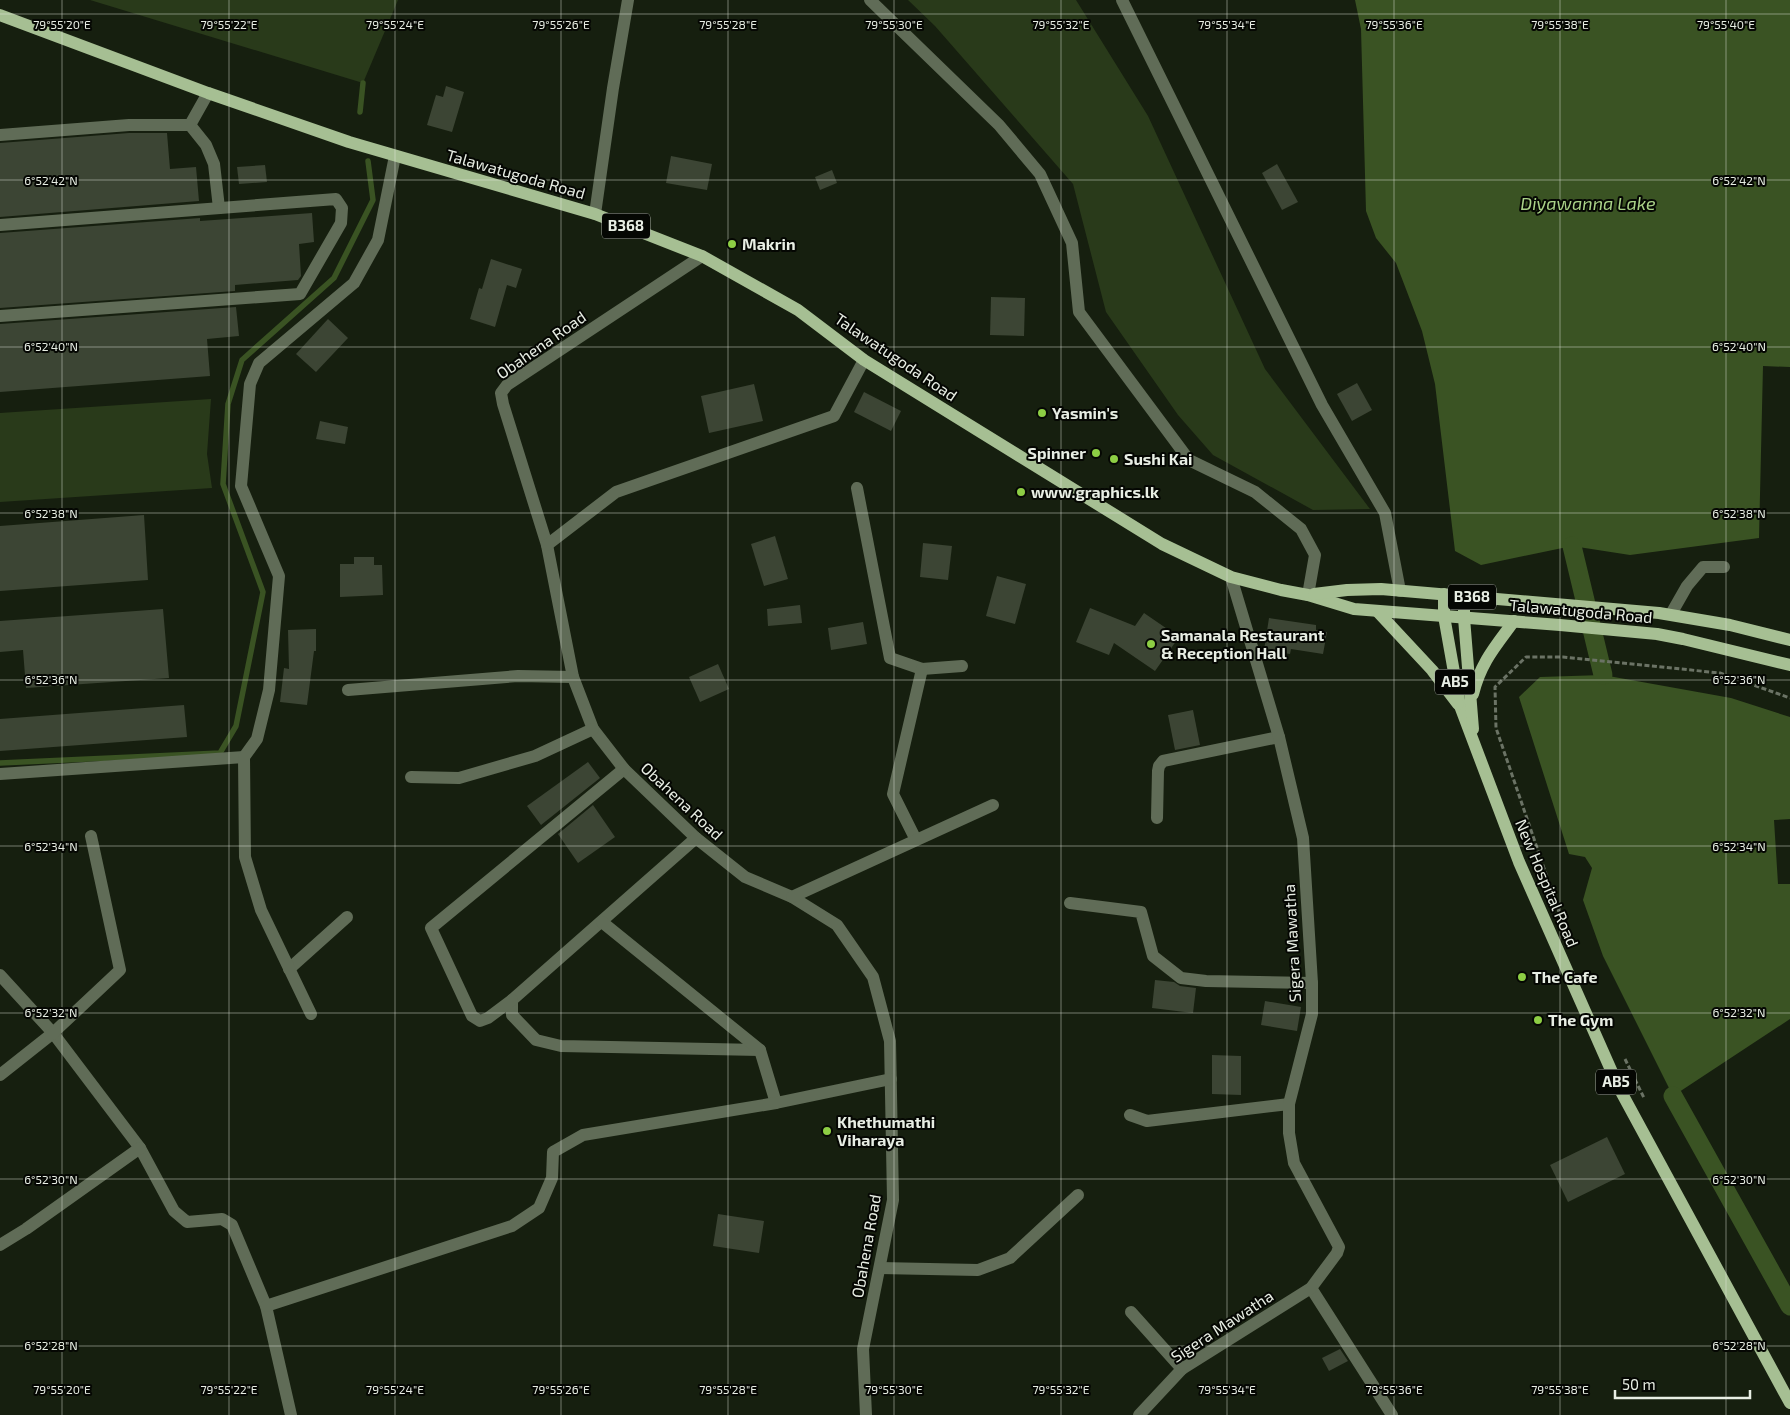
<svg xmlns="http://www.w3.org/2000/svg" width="1790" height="1415" viewBox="0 0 1790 1415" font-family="'Exo 2',sans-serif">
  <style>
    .green { fill: #293a1a }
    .water { fill: #3a5323 }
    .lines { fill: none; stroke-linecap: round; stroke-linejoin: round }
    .stream { stroke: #3a5323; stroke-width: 5.5 }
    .canal { stroke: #3a5323; stroke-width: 19 }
    .building { fill: #3c4534 }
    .path { stroke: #6b7365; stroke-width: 3; stroke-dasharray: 5 2.5; stroke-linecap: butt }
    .minor { stroke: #606c57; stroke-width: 12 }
    .major { stroke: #a6bf93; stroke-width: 12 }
    .ticks { fill: none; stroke: #e8eee4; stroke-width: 1; stroke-opacity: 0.45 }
    .poi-dot { fill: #8dce44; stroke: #050703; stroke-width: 2 }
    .labels { text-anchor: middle; stroke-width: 4; stroke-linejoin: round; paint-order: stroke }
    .shield { fill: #050703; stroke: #a4a9a0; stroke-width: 1 }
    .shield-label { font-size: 15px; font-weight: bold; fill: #e8eee4 }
    .street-label { font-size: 16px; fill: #e8eee4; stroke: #050703 }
    .poi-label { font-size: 16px; font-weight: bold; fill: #e8eee4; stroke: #050703; text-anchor: start }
    .water-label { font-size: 18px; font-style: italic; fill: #aad288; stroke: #050703 }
    .ticks-label { font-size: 12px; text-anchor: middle; fill: #e8eee4; stroke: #050703; stroke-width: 4; stroke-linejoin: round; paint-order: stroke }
  </style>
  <rect width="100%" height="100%" fill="#161f0f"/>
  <!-- green -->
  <g class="green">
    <polygon points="90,0 398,0 363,83"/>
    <polygon points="908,0 1076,0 1148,116 1265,369 1370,509 1313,510 1213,455 1178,415 1106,312 1073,184 935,26"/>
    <polygon points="211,399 207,454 212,488 0,502 0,413"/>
  </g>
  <!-- water -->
  <g class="water">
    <polygon points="1355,0 1790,0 1790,367 1763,366 1759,538 1630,555 1572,546 1481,565 1455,551 1435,384 1422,331 1396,263 1376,238 1366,211 1361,29"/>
    <polygon points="1603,675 1731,698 1790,717 1790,819 1774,820 1778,884 1790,884 1790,1019 1673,1096 1603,956 1583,900 1592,868 1585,857 1569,854 1519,697 1540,677"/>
  </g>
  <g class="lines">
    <!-- stream -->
    <g class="stream">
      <polyline points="360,112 363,83"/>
      <polyline points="0,763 220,753 236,726 263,592 223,484 228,404 242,360 334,278 373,200 368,161"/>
    </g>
    <!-- canal -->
    <g class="canal">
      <polyline points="1572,546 1603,675"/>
      <polyline points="1673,1096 1790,1306"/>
    </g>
  </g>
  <!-- building -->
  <g class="building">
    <polygon points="446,86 464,92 452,132 427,125 436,95 443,97"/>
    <polygon points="129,133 167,133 170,169 196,167 199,201 0,217 0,143"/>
    <polygon points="671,156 712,164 707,190 666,183"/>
    <polygon points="1277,164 1298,202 1282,210 1262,173"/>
    <polygon points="265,165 267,182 239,184 237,167"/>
    <polygon points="832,170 837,183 820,190 815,177"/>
    <polygon points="312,213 314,242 299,244 301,276 298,280 235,285 235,291 0,308 0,233 200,218 200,221"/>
    <polygon points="491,259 522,269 516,288 507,285 495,327 470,319 479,288 482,289"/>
    <polygon points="991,297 1025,298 1024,336 990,335"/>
    <polygon points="236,307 239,336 207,339 210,376 0,392 0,324"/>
    <polygon points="328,319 348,338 316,372 296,354"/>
    <polygon points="1357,383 1372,410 1352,421 1337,394"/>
    <polygon points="754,384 763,421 709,433 701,396"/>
    <polygon points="864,392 901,411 891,431 854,412"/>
    <polygon points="320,421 348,427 345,444 316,439"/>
    <polygon points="144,515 148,580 0,591 0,526"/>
    <polygon points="775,536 788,579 764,586 751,544"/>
    <polygon points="923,543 952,546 948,580 920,577"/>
    <polygon points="354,557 374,557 374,565 382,565 383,595 340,597 340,564 354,564"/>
    <polygon points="997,576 1026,584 1015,624 986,616"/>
    <polygon points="800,605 802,623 768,626 767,609"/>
    <polygon points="1090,608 1135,626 1144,613 1179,637 1155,671 1114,643 1109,655 1076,642"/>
    <polygon points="163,609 169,678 26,688 23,650 0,652 0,621"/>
    <polygon points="1269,618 1316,625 1316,630 1327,632 1323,654 1291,649 1290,654 1264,650"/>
    <polygon points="863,622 867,644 831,650 828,628"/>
    <polygon points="316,629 316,651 314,651 307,705 280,702 284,668 289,669 288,630"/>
    <polygon points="718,664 729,689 700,702 689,677"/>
    <polygon points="184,705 187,737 0,751 0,719"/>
    <polygon points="1193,710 1200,745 1175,750 1168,715"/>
    <polygon points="588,762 600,778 541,825 527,806"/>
    <polygon points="593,805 615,837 578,863 558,834"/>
    <polygon points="1155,980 1174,982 1180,986 1196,988 1193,1013 1152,1008"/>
    <polygon points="1265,1001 1301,1007 1297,1031 1261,1025"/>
    <polygon points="1212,1055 1241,1056 1241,1095 1212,1094"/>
    <polygon points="1607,1137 1625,1174 1568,1202 1550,1165"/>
    <polygon points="718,1214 764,1221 759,1253 713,1246"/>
    <polygon points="1340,1349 1348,1361 1329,1371 1322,1358"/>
  </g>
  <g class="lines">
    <!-- path -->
    <g class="path">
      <polyline points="1559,912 1496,728 1495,687 1526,657 1563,657 1720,673 1790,698"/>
      <polyline points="1625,1059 1644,1098"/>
    </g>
    <!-- minor -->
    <g class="minor">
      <polyline points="870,0 999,125 1040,174 1072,243 1079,312 1189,460 1255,492 1301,529 1315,555 1308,595"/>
      <polyline points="1122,0 1322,405 1385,513 1400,591"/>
      <polyline points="208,93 190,125 206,145 214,164 219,208"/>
      <polyline points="0,135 129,125 190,125"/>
      <polyline points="595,214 613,88 628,0"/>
      <polyline points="0,225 336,199 342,208 341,223 300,294 0,316"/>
      <polyline points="702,256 507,385 501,393 503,404 547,545 573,677 593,729 624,769 696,838 745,877 792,897 837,925 873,977 890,1041 893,1200 863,1349 866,1415"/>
      <polyline points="857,488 890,658 922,669 962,666"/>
      <polyline points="547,545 616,492 834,416 864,360"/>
      <polyline points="1671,614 1687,586 1703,567 1724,567"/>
      <polyline points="348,690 518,676 573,677"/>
      <polyline points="0,774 244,757"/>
      <polyline points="411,777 459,778 535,756 593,729"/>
      <polyline points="1157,818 1158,771 1159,766 1163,761 1279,737"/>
      <polyline points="696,838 512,1000 512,1015 536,1040 561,1046 760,1050"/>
      <polyline points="916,840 893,794 922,669"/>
      <polyline points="792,897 993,805"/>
      <polyline points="1070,903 1141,912 1153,956 1181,978 1206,981 1312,983"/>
      <polyline points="602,922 760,1050 776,1103"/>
      <polyline points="289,969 347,917"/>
      <polyline points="0,975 53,1033 140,1148 174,1211 187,1222 222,1219 232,1225 266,1306 291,1415"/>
      <polyline points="512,1000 488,1018 480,1021 472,1016 431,928 624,769"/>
      <polyline points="311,1014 261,910 245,857 244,757 257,739 269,690 279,576 241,486 250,384 259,363 354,283 378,240 395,156"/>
      <polyline points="0,1075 53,1033 120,970 91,836"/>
      <polyline points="1130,1115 1147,1121 1289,1104"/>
      <polyline points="0,1245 26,1229 140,1148"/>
      <polyline points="880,1268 978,1270 1010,1258 1078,1195"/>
      <polyline points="1311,1288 1392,1415"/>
      <polyline points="266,1306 512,1226 539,1208 552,1178 553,1152 583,1135 776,1103 891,1079"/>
      <polyline points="1131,1312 1182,1369"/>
      <polyline points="1139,1415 1182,1369 1311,1288 1337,1253 1339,1247 1294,1163 1289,1133 1289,1104 1312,1014 1312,983 1303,838 1279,737 1231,577"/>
    </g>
    <!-- major -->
    <g class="major">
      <polyline points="0,15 208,93 349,142 595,214 702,256 798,310 864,360 1162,544 1231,577 1281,590 1308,595 1354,609 1560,625 1657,634 1683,639 1790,665"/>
      <polyline points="1314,594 1347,590 1381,589 1659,613 1730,625 1790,640"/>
      <polyline points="1444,594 1444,616 1460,706 1519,862 1619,1088 1790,1403"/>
      <polyline points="1464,596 1464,618 1473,729"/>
      <polyline points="1377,611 1432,670 1458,704"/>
      <path d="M1473,694c8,-32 22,-47 41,-73"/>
    </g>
  </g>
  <!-- ticks -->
  <path class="ticks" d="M62,0v1415M229,0v1415M395,0v1415M561,0v1415M728,0v1415M894,0v1415M1061,0v1415M1227,0v1415M1394,0v1415M1560,0v1415M1726,0v1415M0,14h1790M0,180h1790M0,347h1790M0,513h1790M0,680h1790M0,846h1790M0,1013h1790M0,1179h1790M0,1346h1790"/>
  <!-- markers -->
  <g class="poi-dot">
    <circle cx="732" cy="244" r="5"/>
    <circle cx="1042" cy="413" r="5"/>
    <circle cx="1096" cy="453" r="5"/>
    <circle cx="1114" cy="459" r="5"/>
    <circle cx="1021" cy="492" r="5"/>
    <circle cx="1151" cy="644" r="5"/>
    <circle cx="1522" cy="977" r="5"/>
    <circle cx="1538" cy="1020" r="5"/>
    <circle cx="827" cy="1131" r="5"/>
  </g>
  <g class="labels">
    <!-- shield labels -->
    <g class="shield">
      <rect x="602" y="213.5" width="48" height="25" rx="4"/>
      <rect x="1448" y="584.5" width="48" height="25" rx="4"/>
      <rect x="1435" y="669.5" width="40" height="25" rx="4"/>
      <rect x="1596" y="1069.5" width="40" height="25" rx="4"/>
    </g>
    <g class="shield-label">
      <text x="626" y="231">B368</text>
      <text x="1472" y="602">B368</text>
      <text x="1455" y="687">AB5</text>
      <text x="1616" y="1087">AB5</text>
    </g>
    <!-- street labels -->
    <g class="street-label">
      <text transform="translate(516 174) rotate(16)" y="6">Talawatugoda Road</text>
      <text transform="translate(541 345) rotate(-35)" y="6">Obahena Road</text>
      <text transform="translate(896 357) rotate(34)" y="6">Talawatugoda Road</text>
      <text transform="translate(1581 611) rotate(5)" y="6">Talawatugoda Road</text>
      <text transform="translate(682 801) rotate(43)" y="6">Obahena Road</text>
      <text transform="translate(1547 883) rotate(67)" y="6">New Hospital Road</text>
      <text transform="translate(1292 943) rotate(-93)" y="6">Sigera Mawatha</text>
      <text transform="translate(866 1246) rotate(-80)" y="6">Obahena Road</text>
      <text transform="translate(1222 1326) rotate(-33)" y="6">Sigera Mawatha</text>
    </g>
    <!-- poi labels -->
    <g class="poi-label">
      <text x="742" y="250">Makrin</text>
      <text x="1052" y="419">Yasmin's</text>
      <text x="1086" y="459" text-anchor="end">Spinner</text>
      <text x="1124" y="465">Sushi Kai</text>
      <text x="1031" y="498">www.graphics.lk</text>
      <text x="1161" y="641">Samanala Restaurant<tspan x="1161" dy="18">&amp; Reception Hall</tspan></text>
      <text x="1532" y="983">The Cafe</text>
      <text x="1548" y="1026">The Gym</text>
      <text x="837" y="1128">Khethumathi<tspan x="837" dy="18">Viharaya</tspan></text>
    </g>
    <!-- water labels -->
    <g class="water-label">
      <text x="1588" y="210">Diyawanna Lake</text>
    </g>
  </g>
  <g class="ticks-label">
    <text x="62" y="29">79°55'20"E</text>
    <text x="229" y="29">79°55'22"E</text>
    <text x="395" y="29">79°55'24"E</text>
    <text x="561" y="29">79°55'26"E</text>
    <text x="728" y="29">79°55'28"E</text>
    <text x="894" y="29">79°55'30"E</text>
    <text x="1061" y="29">79°55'32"E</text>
    <text x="1227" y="29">79°55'34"E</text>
    <text x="1394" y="29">79°55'36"E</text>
    <text x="1560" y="29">79°55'38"E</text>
    <text x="1726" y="29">79°55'40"E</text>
    <text x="51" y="185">6°52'42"N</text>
    <text x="1739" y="185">6°52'42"N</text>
    <text x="51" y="351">6°52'40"N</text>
    <text x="1739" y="351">6°52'40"N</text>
    <text x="51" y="518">6°52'38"N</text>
    <text x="1739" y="518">6°52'38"N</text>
    <text x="51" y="684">6°52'36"N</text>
    <text x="1739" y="684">6°52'36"N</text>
    <text x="51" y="851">6°52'34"N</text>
    <text x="1739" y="851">6°52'34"N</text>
    <text x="51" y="1017">6°52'32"N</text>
    <text x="1739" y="1017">6°52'32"N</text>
    <text x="51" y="1184">6°52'30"N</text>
    <text x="1739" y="1184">6°52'30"N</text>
    <text x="51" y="1350">6°52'28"N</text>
    <text x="1739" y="1350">6°52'28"N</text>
    <text x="62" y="1394">79°55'20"E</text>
    <text x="229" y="1394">79°55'22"E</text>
    <text x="395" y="1394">79°55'24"E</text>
    <text x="561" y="1394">79°55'26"E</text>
    <text x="728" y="1394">79°55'28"E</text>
    <text x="894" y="1394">79°55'30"E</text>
    <text x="1061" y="1394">79°55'32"E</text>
    <text x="1227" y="1394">79°55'34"E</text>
    <text x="1394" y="1394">79°55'36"E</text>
    <text x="1560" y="1394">79°55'38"E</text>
  </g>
  <!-- scale -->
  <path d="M1615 1390v8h135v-8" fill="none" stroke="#e8eee4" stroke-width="2.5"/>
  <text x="1622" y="1390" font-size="15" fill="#e8eee4" stroke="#050703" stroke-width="4" paint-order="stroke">50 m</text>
</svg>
